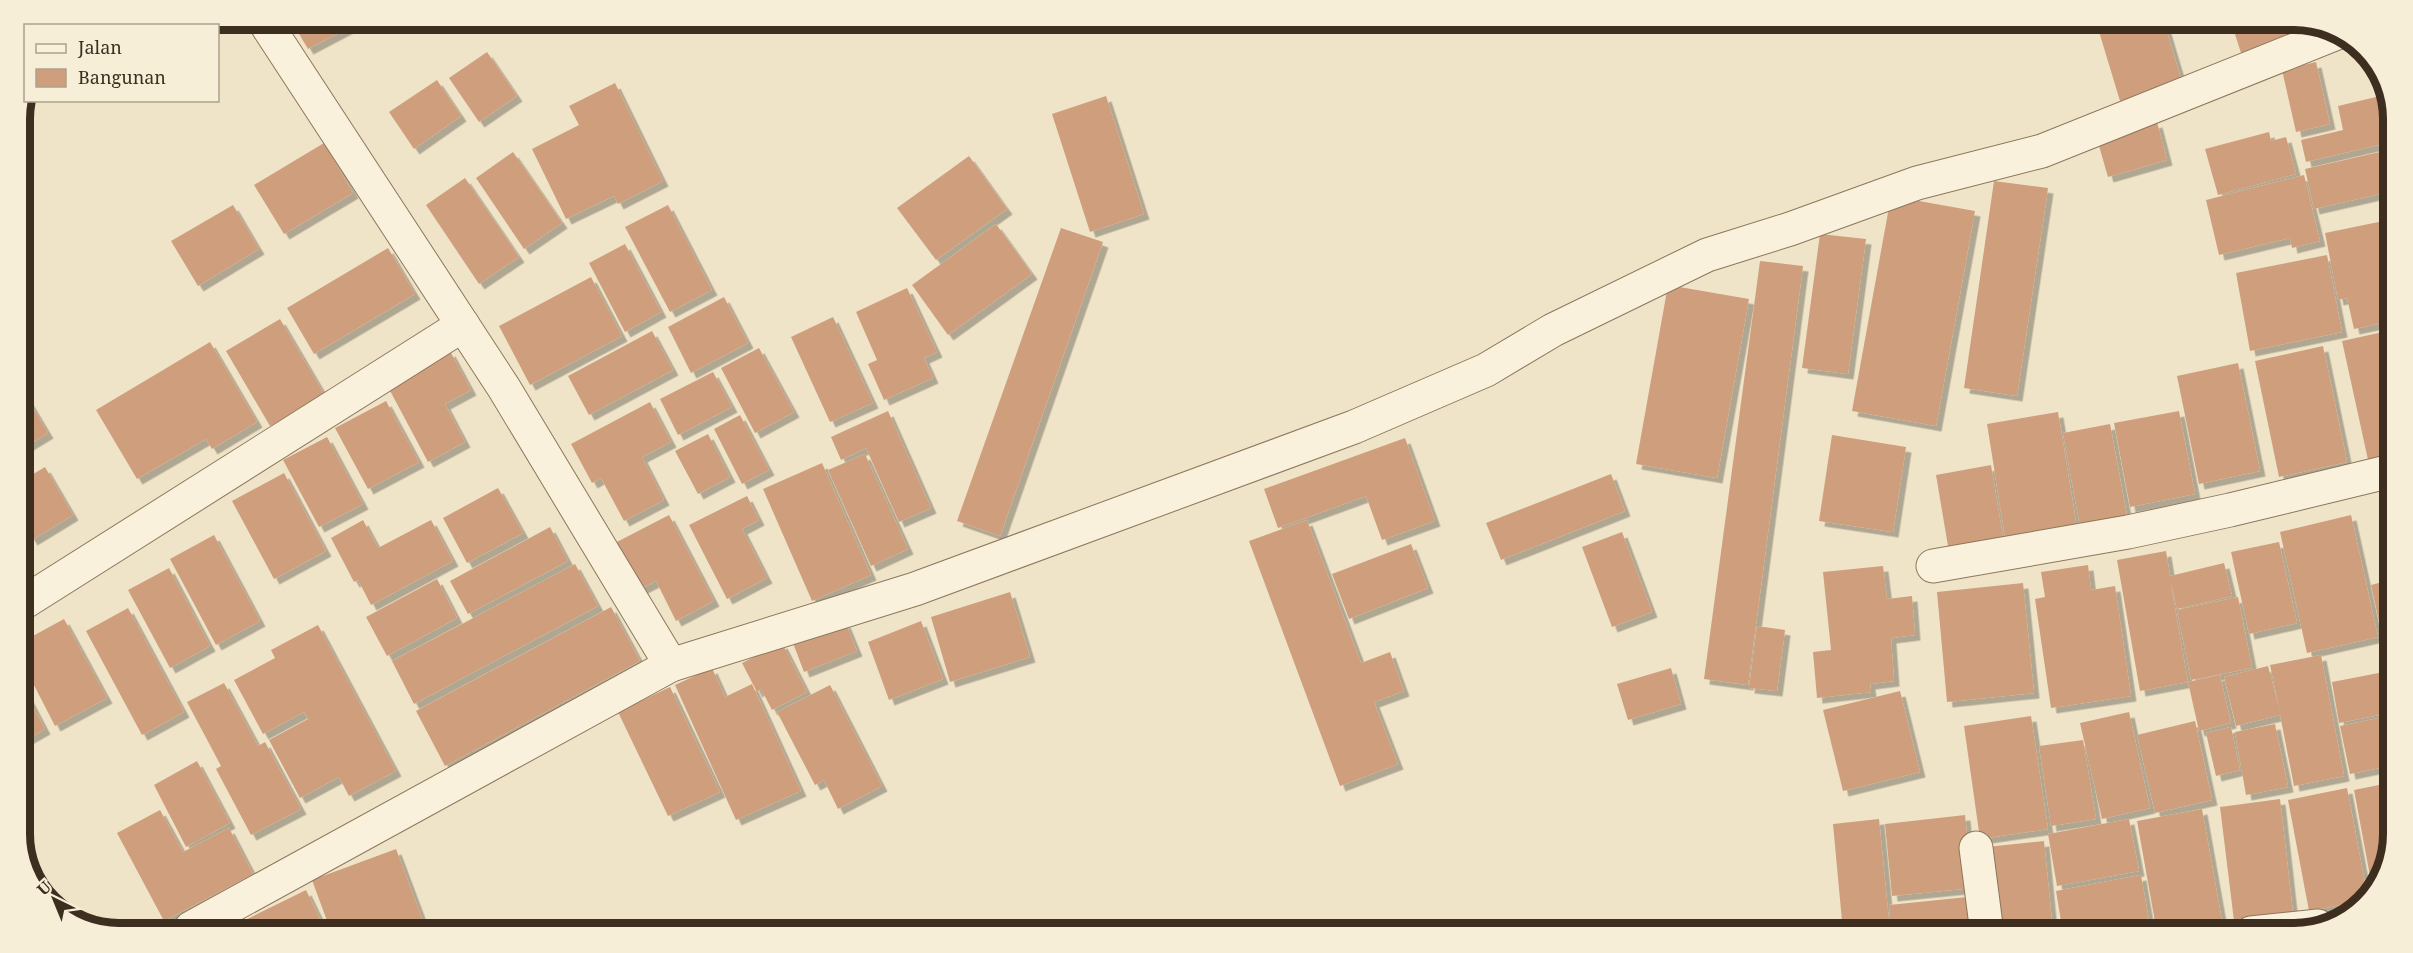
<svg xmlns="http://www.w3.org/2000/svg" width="2413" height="953" viewBox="0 0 2413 953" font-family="'Noto Serif',serif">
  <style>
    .building { fill: #cf9f7d; filter: url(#shadow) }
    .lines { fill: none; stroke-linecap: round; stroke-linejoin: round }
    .minor-casing { stroke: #8d765c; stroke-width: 35 }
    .minor { stroke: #faf1dc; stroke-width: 33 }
    .rim { fill: none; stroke: #3d2e20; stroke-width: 8 }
  </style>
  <defs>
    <filter id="shadow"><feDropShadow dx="5.5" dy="5.5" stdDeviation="0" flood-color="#0004"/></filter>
  </defs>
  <rect width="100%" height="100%" fill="#f0e4c8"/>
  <!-- building -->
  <g class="building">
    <polygon points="2097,25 2165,25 2182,82 2120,101"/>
    <polygon points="2232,25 2305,25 2308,35 2242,56"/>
    <polygon points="295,27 350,27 308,49"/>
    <polygon points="487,52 517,96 479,122 449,78"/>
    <polygon points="2316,62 2330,124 2296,132 2282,70"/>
    <polygon points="437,80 461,116 414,149 389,112"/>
    <polygon points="615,83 663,181 618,204 614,196 566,219 532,149 579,125 569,106"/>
    <polygon points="1106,96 1144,214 1090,232 1052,114"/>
    <polygon points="2380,96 2391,142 2306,162 2301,140 2343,130 2338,106"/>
    <polygon points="2157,122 2167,160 2108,177 2097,139"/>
    <polygon points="2269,132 2271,141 2286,137 2296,174 2218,195 2205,149"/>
    <polygon points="324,143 353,193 284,234 254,185"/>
    <polygon points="2393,149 2393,191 2314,209 2305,169"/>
    <polygon points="513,152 562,223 524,249 476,178"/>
    <polygon points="969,156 1007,209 936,260 897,208"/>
    <polygon points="2304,175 2320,241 2292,248 2290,238 2219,255 2206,200"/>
    <polygon points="465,178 519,257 479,284 426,205"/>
    <polygon points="1994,181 2048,188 2017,396 1964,388"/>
    <polygon points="1891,196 1975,211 1936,426 1852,411"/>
    <polygon points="233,205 259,249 198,286 171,241"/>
    <polygon points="668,205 712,290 670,312 625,227"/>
    <polygon points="2393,219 2392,321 2354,329 2347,298 2338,300 2325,233"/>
    <polygon points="996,224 1032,274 948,335 912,285"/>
    <polygon points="1061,228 1103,242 1000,536 957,521"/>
    <polygon points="1820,234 1866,239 1848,374 1802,368"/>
    <polygon points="625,244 661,312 625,332 589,263"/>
    <polygon points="388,248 415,294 314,354 287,308"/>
    <polygon points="2327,255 2342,332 2250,351 2236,273"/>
    <polygon points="1760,261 1803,266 1748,685 1704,679"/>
    <polygon points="591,277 622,336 530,385 499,326"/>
    <polygon points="1668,285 1749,299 1717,478 1636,464"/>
    <polygon points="907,288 937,352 924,358 933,378 884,400 868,364 877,360 856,312"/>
    <polygon points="724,297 748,343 691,373 668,327"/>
    <polygon points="833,317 873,403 830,422 791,337"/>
    <polygon points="280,319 324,394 270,426 226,351"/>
    <polygon points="2392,330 2391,464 2370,469 2342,341"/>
    <polygon points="652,331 673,370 589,415 568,376"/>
    <polygon points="210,342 257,422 212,449 206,439 137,479 96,410"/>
    <polygon points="2323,346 2347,462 2279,477 2255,361"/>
    <polygon points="759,348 794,412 755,433 721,368"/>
    <polygon points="450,351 471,390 445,404 465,442 428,462 387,385"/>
    <polygon points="2238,363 2260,471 2199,484 2177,376"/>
    <polygon points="713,372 732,407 678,435 660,399"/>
    <polygon points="20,386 48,433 20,450"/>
    <polygon points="386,401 419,462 368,489 335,428"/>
    <polygon points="650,402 671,442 642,457 664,500 624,521 601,478 592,483 571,444"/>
    <polygon points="888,411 931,508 899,522 866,448 841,460 831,437"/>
    <polygon points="2179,411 2195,494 2130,507 2114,423"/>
    <polygon points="2058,412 2078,534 2005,537 1987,424"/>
    <polygon points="740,415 769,470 742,484 714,429"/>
    <polygon points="2110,424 2127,516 2082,537 2063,433"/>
    <polygon points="708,434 730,477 698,494 675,451"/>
    <polygon points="1832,435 1906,447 1893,532 1819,521"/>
    <polygon points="327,437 363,504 319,527 283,460"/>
    <polygon points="1405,438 1435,521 1382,540 1366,496 1278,528 1264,489"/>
    <polygon points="865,454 908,549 871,566 828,470"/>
    <polygon points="822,463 871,575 812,601 763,489"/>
    <polygon points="1991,465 2004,543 1949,552 1936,475"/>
    <polygon points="45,467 73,515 32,540 20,519 20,482"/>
    <polygon points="284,473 326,551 274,579 232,501"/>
    <polygon points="1611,474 1625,511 1501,560 1486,523"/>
    <polygon points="498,488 523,533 467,563 443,518"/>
    <polygon points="747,496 759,520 742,529 767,578 727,599 689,525"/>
    <polygon points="669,515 714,601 676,621 656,581 635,592 611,545"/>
    <polygon points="2351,515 2378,637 2307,653 2280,532"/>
    <polygon points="363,520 378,548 431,520 453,561 371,605 358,580 354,582 331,538"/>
    <polygon points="1307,520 1361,663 1390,652 1404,691 1374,702 1398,764 1340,786 1249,541"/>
    <polygon points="550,527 568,561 468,614 450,581"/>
    <polygon points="1622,532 1652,612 1612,627 1582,547"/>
    <polygon points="214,535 260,621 216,645 170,559"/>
    <polygon points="2279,542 2297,623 2249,634 2231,552"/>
    <polygon points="1411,544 1428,588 1349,619 1332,574"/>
    <polygon points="2166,551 2170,576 2224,563 2232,596 2177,609 2170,580 2188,682 2140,691 2117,560"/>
    <polygon points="575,564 598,606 414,704 392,661"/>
    <polygon points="2088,565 2091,590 2115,586 2131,696 2051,708 2035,599 2045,597 2041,572"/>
    <polygon points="1883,566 1887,599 1912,596 1915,635 1891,638 1894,681 1870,684 1871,692 1817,698 1813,652 1831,650 1823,572"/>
    <polygon points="169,568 210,646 170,668 128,590"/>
    <polygon points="437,579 457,618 387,656 366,617"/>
    <polygon points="2390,580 2390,638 2383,640 2371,585"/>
    <polygon points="2023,583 2034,693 1947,702 1937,592"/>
    <polygon points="1010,592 1030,657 950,682 931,617"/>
    <polygon points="2238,597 2252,668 2191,680 2177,610"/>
    <polygon points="611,607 640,661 445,766 416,711"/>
    <polygon points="128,608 184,712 142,735 86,631"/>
    <polygon points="64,619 107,698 55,726 20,658 20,643"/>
    <polygon points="921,621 943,679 889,700 868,642"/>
    <polygon points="845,622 857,651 804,672 793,643"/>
    <polygon points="318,625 396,771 349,796 339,777 300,798 269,740 308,719 304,712 263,734 234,680 275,658 271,650"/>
    <polygon points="1757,626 1785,630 1777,691 1749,688"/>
    <polygon points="782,643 807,692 772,710 761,689 757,692 742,663"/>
    <polygon points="2321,655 2344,776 2294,786 2280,715 2236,726 2224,677 2268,666 2280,712 2270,665"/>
    <polygon points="712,668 725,697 752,684 801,791 736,820 675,685"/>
    <polygon points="1671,668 1681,704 1628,720 1617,684"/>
    <polygon points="2389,671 2389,713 2339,723 2332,682"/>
    <polygon points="2220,675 2231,723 2199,731 2188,682"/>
    <polygon points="20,681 45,729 20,743"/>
    <polygon points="224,683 258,746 265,742 301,809 251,835 216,769 221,766 187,702"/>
    <polygon points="830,685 882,786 838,809 824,780 815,785 777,712"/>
    <polygon points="670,687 720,792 668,816 618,712"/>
    <polygon points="1900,691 1920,772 1843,791 1823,710"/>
    <polygon points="2129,712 2150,808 2102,819 2080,723"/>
    <polygon points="2031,716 2048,829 1980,839 1964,726"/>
    <polygon points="2389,716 2389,766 2350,774 2340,726"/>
    <polygon points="2195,721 2212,800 2155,813 2137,735"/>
    <polygon points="2275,724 2288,787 2246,795 2235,732"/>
    <polygon points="2231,727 2240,770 2216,776 2206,733"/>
    <polygon points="2083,740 2096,819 2051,826 2039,746"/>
    <polygon points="197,761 230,823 186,847 154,785"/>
    <polygon points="2389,783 2388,866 2372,887 2354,790"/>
    <polygon points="2347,788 2367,894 2361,901 2309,911 2288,800"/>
    <polygon points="2280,799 2293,914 2234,921 2220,807"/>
    <polygon points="2202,809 2223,927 2188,933 2157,933 2137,821"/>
    <polygon points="160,810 183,852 229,828 253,874 164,921 117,833"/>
    <polygon points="1965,815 1972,888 1892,896 1885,824"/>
    <polygon points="1879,819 1890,933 1843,932 1833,824"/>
    <polygon points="2129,819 2139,871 2057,886 2048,834"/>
    <polygon points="2044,841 2053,933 1994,933 1986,847"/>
    <polygon points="396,849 426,929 330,929 312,880"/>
    <polygon points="2141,875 2151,933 2063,933 2056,891"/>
    <polygon points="306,890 325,929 229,928"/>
    <polygon points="1977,896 1980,933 1892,933 1889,905"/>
  </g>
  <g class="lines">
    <!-- minor casing -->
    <g class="minor-casing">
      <g id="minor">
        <polyline points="268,27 504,388 671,665"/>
        <polyline points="1933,566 2128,532 2230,510 2391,471"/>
        <polyline points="20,605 463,325"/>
        <polyline points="1976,848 1987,933"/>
        <polyline points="191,928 671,665 915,589 1354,427 1486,370 1553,330 1707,255 1790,229 1917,183 2042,151 2337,33"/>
        <polyline points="2251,933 2318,926"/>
      </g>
    </g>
    <!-- minor -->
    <use href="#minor" class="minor"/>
  </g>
  <!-- crop -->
  <path d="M0 0H2413V953H0ZM119 30H2294A89 89 0 0 1 2383 119V834A89 89 0 0 1 2294 923H119A89 89 0 0 1 30 834V119A89 89 0 0 1 119 30Z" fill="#f7eed8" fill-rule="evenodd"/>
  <path class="rim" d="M119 30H2294A89 89 0 0 1 2383 119V834A89 89 0 0 1 2294 923H119A89 89 0 0 1 30 834V119A89 89 0 0 1 119 30Z"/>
  <!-- legend -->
  <rect x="24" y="24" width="195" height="78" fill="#f7eed8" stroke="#ada18e" stroke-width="1.5"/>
  <rect x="36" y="44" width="30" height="9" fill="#faf1dc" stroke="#ada18e" stroke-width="1.5"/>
  <text x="78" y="54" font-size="18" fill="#3d2e20">Jalan</text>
  <rect x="36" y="69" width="30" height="18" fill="#cf9f7d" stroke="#ada18e" stroke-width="1.5"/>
  <text x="78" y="84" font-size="18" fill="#3d2e20">Bangunan</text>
  <!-- north arrow -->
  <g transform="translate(54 899) rotate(317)" stroke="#f7eed8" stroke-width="4.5" paint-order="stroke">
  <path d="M0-4.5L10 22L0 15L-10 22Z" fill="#3d2e20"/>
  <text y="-9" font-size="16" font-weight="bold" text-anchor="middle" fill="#3d2e20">U</text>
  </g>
</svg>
